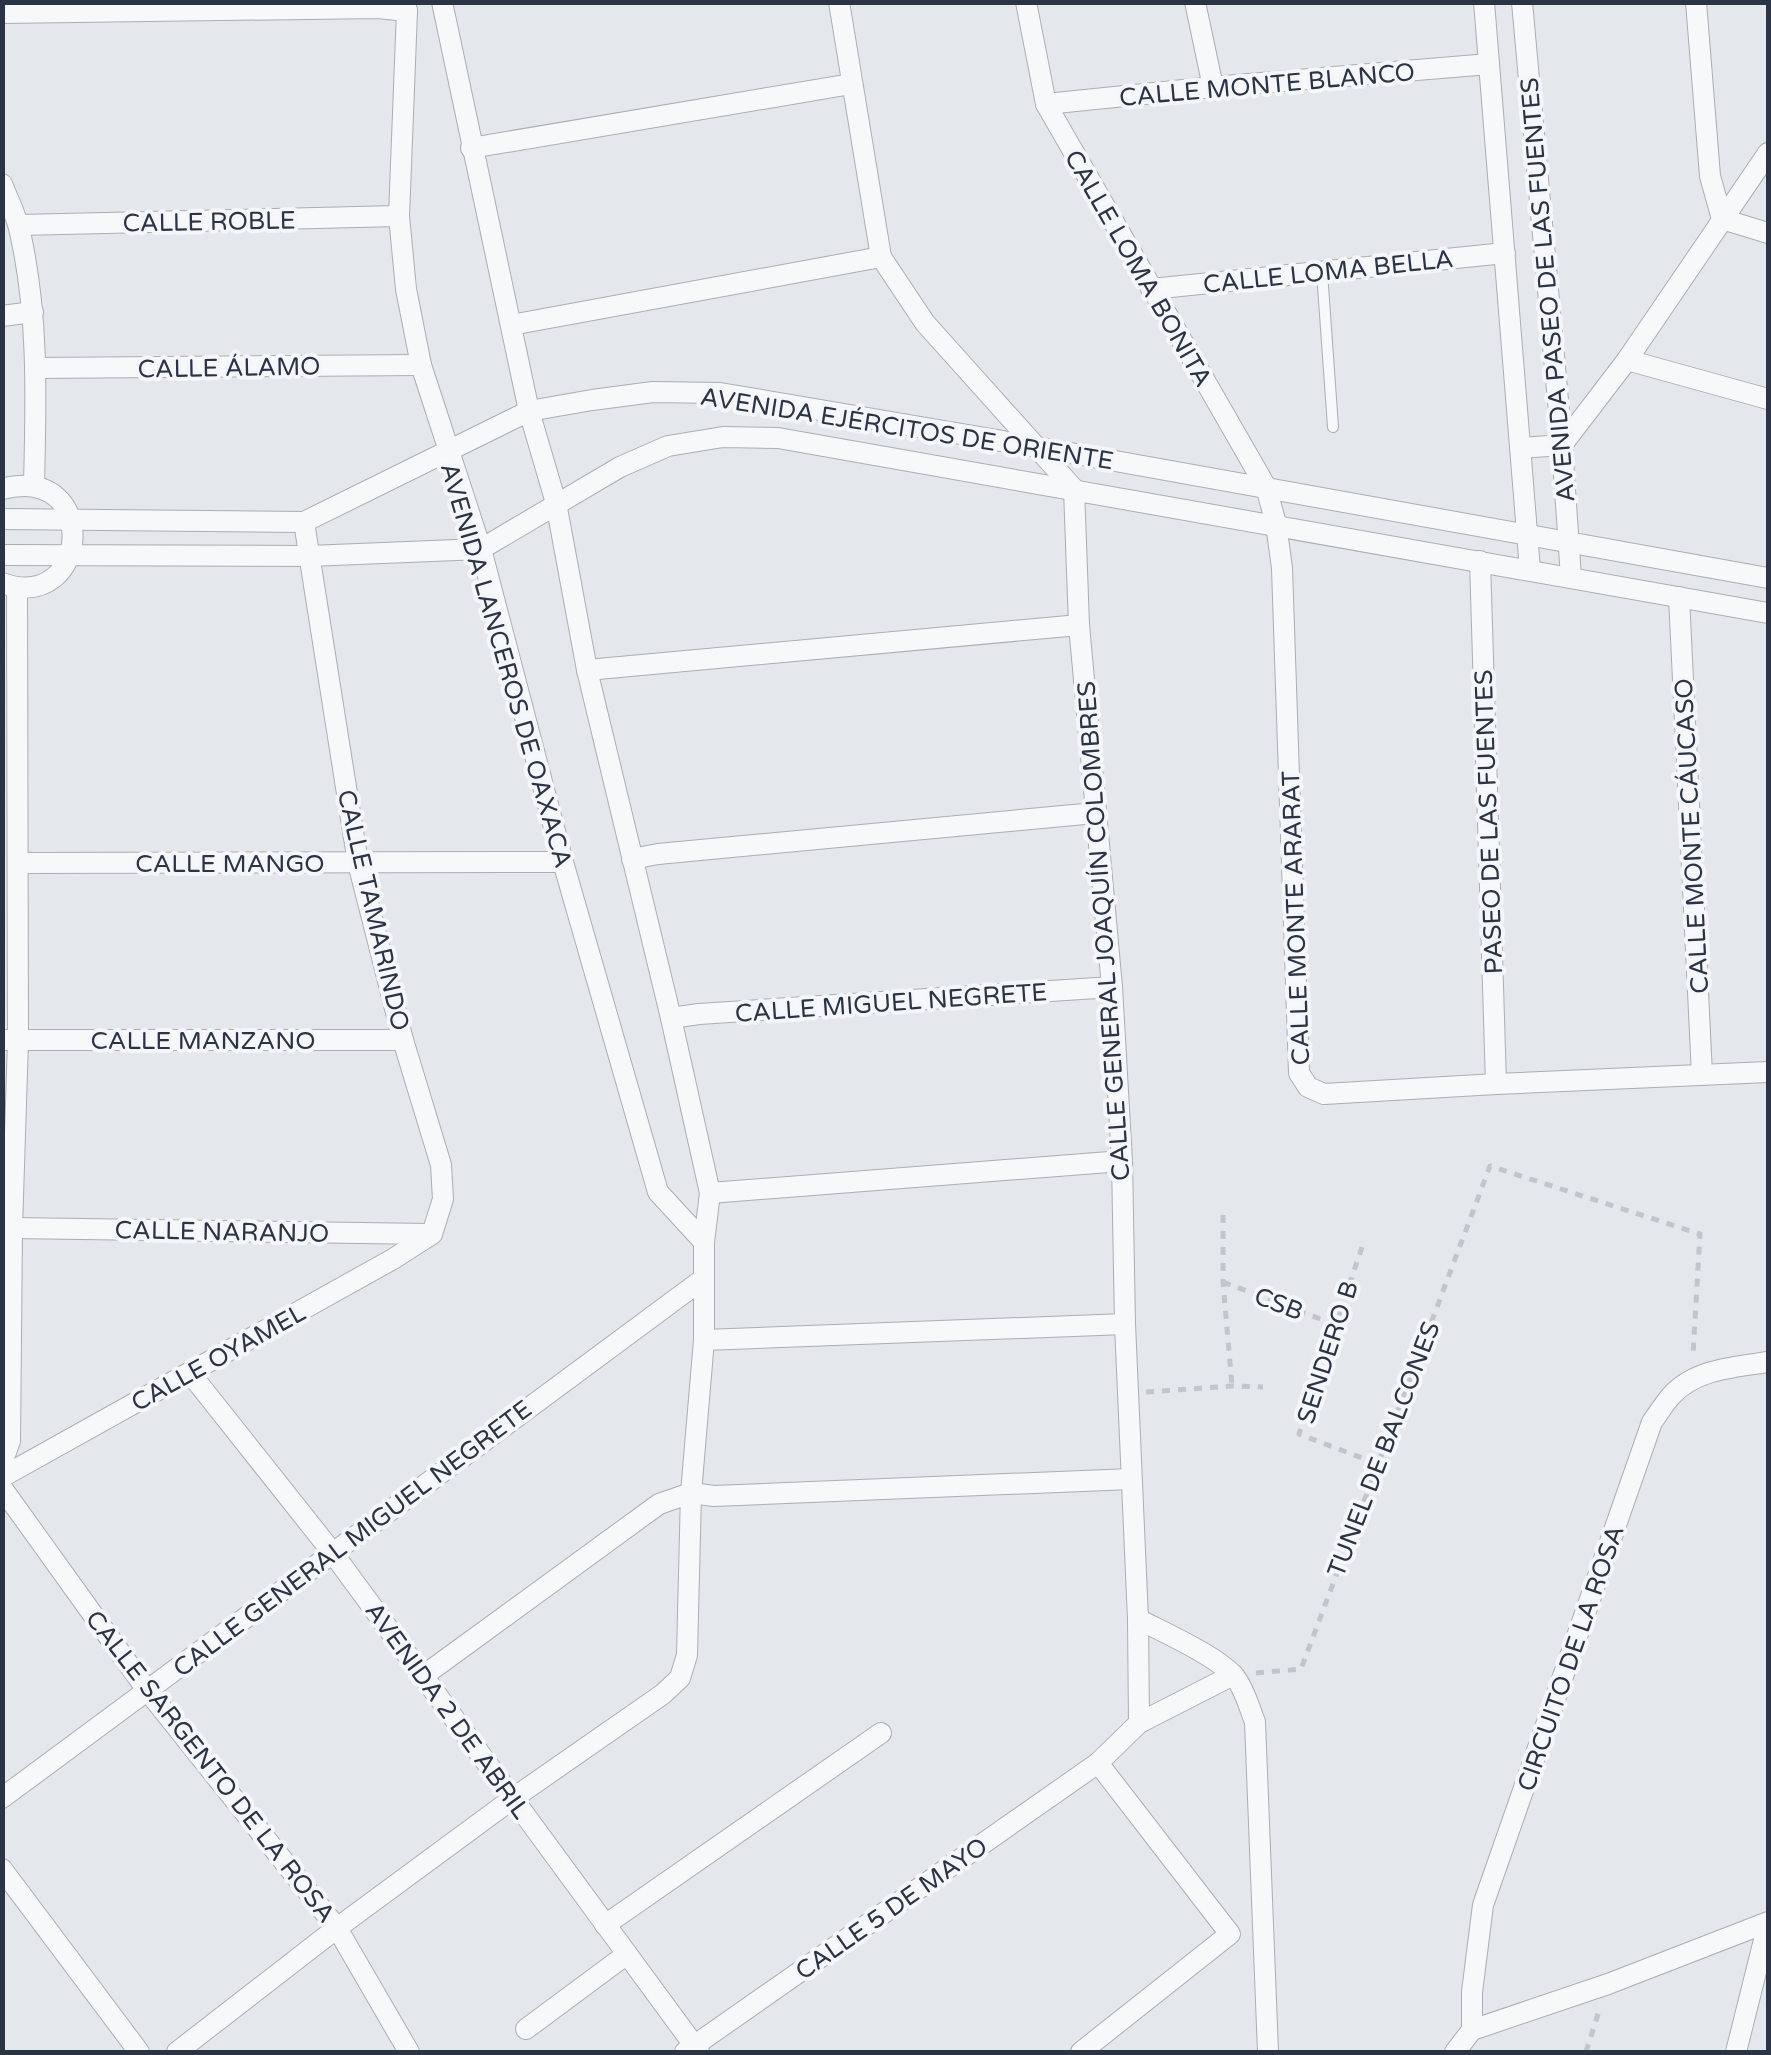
<svg xmlns="http://www.w3.org/2000/svg" width="1771" height="2055" viewBox="0 0 1771 2055" font-family="'Varela Round',sans-serif">
  <style>
    .lines { fill: none; stroke-linecap: round; stroke-linejoin: round }
    .service-casing { stroke: #a9aeb7; stroke-width: 12 }
    .minor-casing { stroke: #a9aeb7; stroke-width: 22 }
    .path { stroke: #c2c5cb; stroke-width: 5; stroke-dasharray: 8 8; stroke-linecap: butt }
    .service { stroke: #f7f8fa; stroke-width: 10 }
    .minor { stroke: #f7f8fa; stroke-width: 20 }
    .labels { text-anchor: middle; stroke-width: 8; stroke-linejoin: round; paint-order: stroke }
    .street-label { font-size: 25px; fill: #2b3445; stroke: #f4f6f9 }
  </style>
  <rect width="100%" height="100%" fill="#e4e7ec"/>
  <g class="lines">
    <!-- service casing -->
    <g class="service-casing">
      <polyline id="service" points="1322,272 1333,427"/>
    </g>
    <!-- minor casing -->
    <g class="minor-casing">
      <g id="minor">
        <polyline points="405,2 407,11 399,216 406,289 421,365 481,549 563,862 658,1192 704,1242"/>
        <polyline points="839,2 881,257 925,323 1074,489 1079,625 1112,987 1122,1161 1125,1324 1138,1619 1139,1723"/>
        <polyline points="1026,2 1046,104 1266,487 1276,524 1282,568 1299,1073 1308,1087 1324,1094 1496,1084 1768,1072"/>
        <polyline points="1195,2 1213,87"/>
        <polyline points="1484,2 1530,570"/>
        <polyline points="1522,2 1562,445 1571,578"/>
        <polyline points="1696,2 1710,176 1722,219 1768,233"/>
        <polyline points="2,13 378,8 407,11"/>
        <polyline points="1046,104 1213,87 1489,64"/>
        <polyline points="471,148 851,84"/>
        <path d="M2,184c6,15 13,29 17,44 20,85 17,171 15,258"/>
        <polyline points="19,225 399,216"/>
        <polyline points="1151,289 1505,253"/>
        <polyline points="2,316 33,312"/>
        <polyline points="511,325 881,257"/>
        <polyline points="1627,360 1768,399"/>
        <polyline points="36,368 421,365"/>
        <polyline points="1520,448 1562,445 1627,360 1768,153"/>
        <path d="M2,489c100,-26 88,126 0,94"/>
        <polyline points="2,519 304,522 529,411 592,400 653,392 720,393 1037,447 1768,578"/>
        <polyline points="304,522 358,863 403,1040 441,1165 443,1199 432,1234"/>
        <polyline points="2,555 309,556 481,549 620,467 668,446 723,437 778,438 1768,613"/>
        <polyline points="1480,561 1496,1084"/>
        <polyline points="1679,597 1702,1075"/>
        <polyline points="587,670 1079,625"/>
        <polyline points="632,859 658,854 1095,813"/>
        <polyline points="18,863 563,862"/>
        <polyline points="671,1018 699,1014 1112,987"/>
        <polyline points="2,1040 403,1040"/>
        <polyline points="710,1193 1122,1161"/>
        <polyline points="12,1228 430,1234"/>
        <polyline points="704,1340 1125,1324"/>
        <polyline points="190,1373 332,1552 699,2052"/>
        <polyline points="2,1463 10,1441 12,1228 18,1041 17,588"/>
        <polyline points="2,1477 393,1259 432,1234"/>
        <polyline points="2,1488 147,1690 337,1928 409,2052"/>
        <path d="M1138,1619c25,13 79,37 97,58 10,13 14,30 20,45l13,330"/>
        <polyline points="423,1676 659,1504 691,1493 714,1496 1131,1479"/>
        <polyline points="2,1798 703,1279"/>
        <polyline points="2,1869 139,2052"/>
        <polyline points="605,1925 881,1733"/>
        <polyline points="526,2029 627,1954"/>
        <path d="M1472,2030v-38l11,-87 169,-483c6,-8 12,-18 19,-26 24,-27 64,-29 97,-34"/>
        <polyline points="177,2052 337,1928 512,1799 663,1694 680,1678 687,1655 691,1493 704,1340 704,1242 710,1193 671,1018 587,670 556,503 529,411 442,2"/>
        <polyline points="685,2052 1098,1763 1139,1723 1233,1675"/>
        <polyline points="1081,2052 1230,1934 1098,1763"/>
        <polyline points="1455,2052 1472,2030 1608,1984 1768,1922"/>
        <polyline points="1736,2052 1768,1924"/>
      </g>
    </g>
    <!-- path -->
    <g class="path">
      <polyline points="1223,1215 1223,1282 1232,1386"/>
      <polyline points="1362,1247 1299,1434 1378,1464"/>
      <polyline points="1223,1282 1336,1325"/>
      <polyline points="1146,1392 1232,1386 1263,1387"/>
      <polyline points="1256,1673 1301,1669 1490,1166 1700,1234 1693,1355"/>
      <polyline points="1586,2052 1599,2011"/>
    </g>
    <!-- service -->
    <use href="#service" class="service"/>
    <!-- minor -->
    <use href="#minor" class="minor"/>
  </g>
  <g class="labels">
    <!-- street labels -->
    <g class="street-label">
      <text transform="translate(1267 84) rotate(-5)" y="9">CALLE MONTE BLANCO</text>
      <text transform="translate(209 221) rotate(-1)" y="9">CALLE ROBLE</text>
      <text transform="translate(1139 268) rotate(60)" y="9">CALLE LOMA BONITA</text>
      <text transform="translate(1328 271) rotate(-6)" y="9">CALLE LOMA BELLA</text>
      <text transform="translate(1547 290) rotate(-95)" y="9">AVENIDA PASEO DE LAS FUENTES</text>
      <text transform="translate(229 367) rotate(-1)" y="9">CALLE ÁLAMO</text>
      <text transform="translate(907 428) rotate(9)" y="9">AVENIDA EJÉRCITOS DE ORIENTE</text>
      <text transform="translate(507 665) rotate(74)" y="9">AVENIDA LANCEROS DE OAXACA</text>
      <text transform="translate(1488 822) rotate(-92)" y="9">PASEO DE LAS FUENTES</text>
      <text transform="translate(1691 836) rotate(-93)" y="9">CALLE MONTE CÁUCASO</text>
      <text x="230" y="872">CALLE MANGO</text>
      <text transform="translate(374 910) rotate(77)" y="9">CALLE TAMARINDO</text>
      <text transform="translate(1295 918) rotate(-92)" y="9">CALLE MONTE ARARAT</text>
      <text transform="translate(1103 931) rotate(-94)" y="9">CALLE GENERAL JOAQUÍN COLOMBRES</text>
      <text transform="translate(891 1002) rotate(-4)" y="9">CALLE MIGUEL NEGRETE</text>
      <text x="203" y="1049">CALLE MANZANO</text>
      <text transform="translate(222 1231) rotate(1)" y="9">CALLE NARANJO</text>
      <text transform="translate(1279 1303) rotate(21)" y="9">CSB</text>
      <text transform="translate(1327 1352) rotate(-72)" y="9">SENDERO B</text>
      <text transform="translate(218 1357) rotate(-29)" y="9">CALLE OYAMEL</text>
      <text transform="translate(1383 1449) rotate(-69)" y="9">TUNEL DE BALCONES</text>
      <text transform="translate(352 1538) rotate(-37)" y="9">CALLE GENERAL MIGUEL NEGRETE</text>
      <text transform="translate(1570 1658) rotate(-71)" y="9">CIRCUITO DE LA ROSA</text>
      <text transform="translate(448 1710) rotate(54)" y="9">AVENIDA 2 DE ABRIL</text>
      <text transform="translate(211 1766) rotate(52)" y="9">CALLE SARGENTO DE LA ROSA</text>
      <text transform="translate(891 1908) rotate(-35)" y="9">CALLE 5 DE MAYO</text>
    </g>
  </g>
  <!-- border -->
  <rect width="1771" height="2055" fill="none" stroke="#2b3445" stroke-width="10"/>
</svg>
